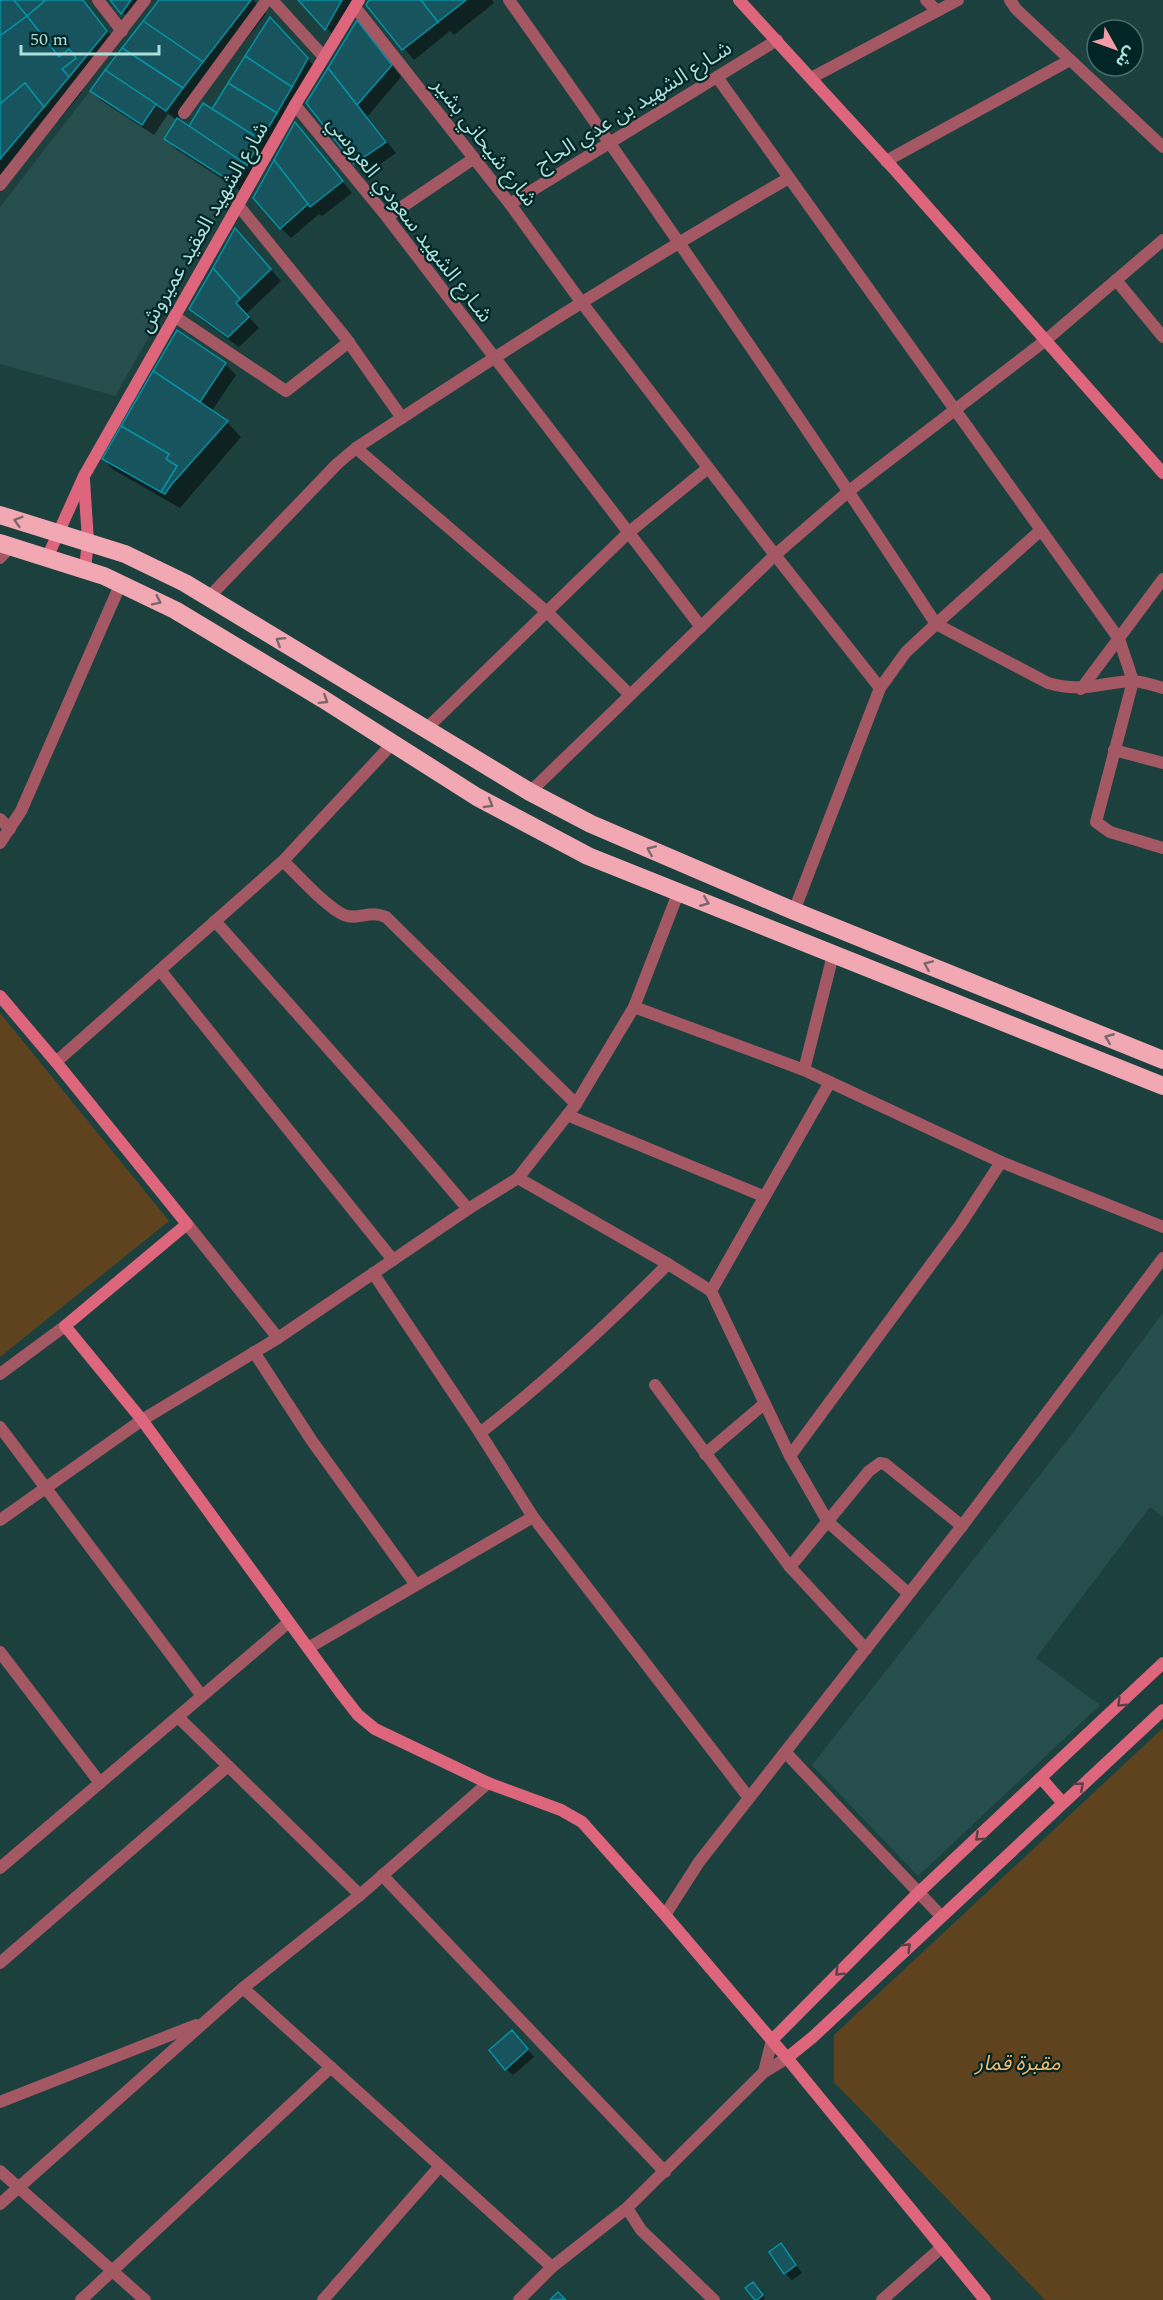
<svg xmlns="http://www.w3.org/2000/svg" width="1163" height="2300" viewBox="0 0 1163 2300" font-family="Spectral,'Noto Sans Arabic',serif">
  <style>
    .built { fill: #264e4c }
    .green { fill: #5f431f }
    .shadow { fill: #0007 }
    .building { fill: #17545e; stroke: #0591a3; stroke-width: 1.5 }
    .lines { fill: none; stroke-linecap: round; stroke-linejoin: round }
    .street { stroke: #a35864; stroke-width: 12 }
    .secondary { stroke: #dd657c; stroke-width: 12 }
    .highway { stroke: #f2a8b2; stroke-width: 18 }
    .oneway { stroke: #7a676c }
    .oneway2 { stroke: #593f48 }
    .labels { text-anchor: middle; stroke-width: 4.5; stroke-linejoin: round; paint-order: stroke }
    .street-label { font-size: 21px; fill: #acdeda; stroke: #012625 }
    .park-label { font-size: 21px; font-style: italic; fill: #f4b76e; stroke: #012625 }
  </style>
  <rect width="100%" height="100%" fill="#1c403e"/>
  <!-- built -->
  <g class="built">
    <polygon points="90,91 142,125 156,104 177,118 164,139 236,185 115,396 0,364 0,207"/>
    <polygon points="1163,1313 1163,1517 1150,1507 1036,1658 1100,1705 918,1876 812,1765 1072,1434"/>
  </g>
  <!-- green -->
  <g class="green">
    <polygon points="0,1013 169,1221 0,1357"/>
    <polygon points="1163,1728 1163,2300 1045,2300 834,2082 834,2035"/>
  </g>
  <!-- shadow -->
  <g class="shadow">
    <polygon points="0,0 83,0 117,42 79,88 82,92 59,120 55,117 0,176"/>
    <polygon points="112,0 150,0 133,23"/>
    <polygon points="161,0 253,0 266,14 218,75 214,72 177,120 189,128 203,105 212,111 280,30 318,70 247,195 176,149 165,138 178,121 168,114 154,135 102,101 92,91"/>
    <polygon points="300,0 359,0 337,39"/>
    <polygon points="371,0 492,0 494,3 454,35 450,31 414,60 368,5"/>
    <polygon points="357,22 401,77 367,117 396,153 366,174 308,103"/>
    <polygon points="296,124 352,193 322,216 319,214 291,238 281,228"/>
    <polygon points="246,241 281,281 246,314 259,328 239,347 202,320 191,309"/>
    <polygon points="177,332 225,364 236,375 211,412 227,422 241,437 180,508 114,470 103,459"/>
    <polygon points="519,2039 534,2057 513,2075 506,2069"/>
    <polygon points="781,2245 802,2273 792,2280 785,2273"/>
    <polygon points="756,2287 765,2298 763,2300 756,2300"/>
  </g>
  <!-- building -->
  <g class="building">
    <polygon points="0,0 14,0 27,16 0,36"/>
    <polygon points="14,0 46,0 27,16"/>
    <polygon points="46,0 83,0 107,31 69,77 62,69 76,58 69,49 59,57 27,16"/>
    <polygon points="110,0 131,0 121,14"/>
    <polygon points="159,0 251,0 203,62 143,21"/>
    <polygon points="298,0 342,0 325,30"/>
    <polygon points="369,0 421,0 438,22 402,50 366,5"/>
    <polygon points="421,0 466,0 438,22"/>
    <polygon points="27,16 59,57 69,49 76,58 62,69 69,77 44,107 25,83 0,104 0,36"/>
    <polygon points="270,17 308,58 292,87 245,56"/>
    <polygon points="357,20 392,65 357,105 328,68"/>
    <polygon points="143,21 203,62 183,88 122,48"/>
    <polygon points="122,48 183,88 166,111 105,70"/>
    <polygon points="245,56 292,87 277,113 228,83"/>
    <polygon points="328,68 386,142 354,164 306,103"/>
    <polygon points="105,70 156,104 142,125 90,91"/>
    <polygon points="25,83 44,107 0,159 0,104"/>
    <polygon points="228,83 277,113 261,140 212,109"/>
    <polygon points="203,103 261,140 247,165 189,126"/>
    <polygon points="177,118 247,165 236,185 164,139"/>
    <polygon points="295,122 343,181 310,207 274,160"/>
    <polygon points="274,160 308,204 280,229 253,198"/>
    <polygon points="235,228 271,269 240,299 213,268"/>
    <polygon points="213,268 240,299 236,303 249,317 228,337 189,309"/>
    <polygon points="177,330 226,363 200,402 153,371"/>
    <polygon points="153,371 228,421 171,485 165,494 161,492 177,466 166,459 169,454 121,426"/>
    <polygon points="121,426 169,454 166,459 177,466 161,492 102,459"/>
    <polygon points="512,2030 528,2049 505,2070 489,2050"/>
    <polygon points="781,2243 796,2265 784,2274 769,2252"/>
    <polygon points="753,2282 763,2295 757,2300 755,2300 745,2288"/>
    <polygon points="558,2292 565,2299 550,2300"/>
  </g>
  <g class="lines">
    <!-- street -->
    <g class="street">
      <polyline points="98,0 122,31"/>
      <polyline points="272,0 324,57"/>
      <path d="M509,0c146,206 289,413 427,624l105,-94"/>
      <polyline points="926,0 937,11"/>
      <polyline points="1010,0 1016,9 1163,147"/>
      <polyline points="355,7 510,204 582,303 775,555 849,491 1046,340 1163,240"/>
      <polyline points="717,77 1119,639 1133,681 1096,822 1110,832 1163,848"/>
      <polyline points="811,78 958,0"/>
      <polyline points="295,105 387,217 701,627"/>
      <polyline points="184,113 267,0"/>
      <polyline points="886,161 1070,60"/>
      <polyline points="0,185 145,0"/>
      <polyline points="510,204 777,40"/>
      <polyline points="238,205 345,337 402,418"/>
      <polyline points="387,217 473,159"/>
      <polyline points="1116,280 1163,337"/>
      <polyline points="174,316 286,391 349,342"/>
      <polyline points="356,448 547,612 630,695"/>
      <polyline points="0,558 11,546"/>
      <path d="M209,597l128,-133 19,-16c142,-94 285,-185 433,-270"/>
      <polyline points="1081,689 1163,579"/>
      <polyline points="426,729 628,533 708,468"/>
      <polyline points="1114,750 1163,763"/>
      <polyline points="530,792 775,555 880,688"/>
      <polyline points="0,819 10,829"/>
      <polyline points="0,843 21,811 121,583"/>
      <path d="M283,861c15,14 43,46 61,54 15,6 25,-6 42,2l190,187"/>
      <path d="M794,911l86,-223 26,-36 30,-28 112,59c34,10 50,0 83,-2 10,0 22,4 32,7"/>
      <polyline points="215,921 398,1127 468,1209"/>
      <polyline points="160,970 393,1260"/>
      <polyline points="634,1007 804,1070 1001,1162 1163,1227"/>
      <polyline points="56,1062 283,861 392,744"/>
      <polyline points="804,1070 833,955"/>
      <polyline points="567,1115 763,1196"/>
      <polyline points="518,1178 668,1264 711,1291 790,1456 828,1522 908,1593"/>
      <polyline points="187,1224 278,1338"/>
      <path d="M373,1273l107,160c67,-52 128,-109 188,-169"/>
      <polyline points="711,1291 830,1082"/>
      <polyline points="254,1352 312,1441 416,1585"/>
      <polyline points="0,1374 65,1326"/>
      <polyline points="655,1385 790,1567 866,1649"/>
      <polyline points="0,1427 202,1696"/>
      <polyline points="480,1433 533,1517 749,1798"/>
      <polyline points="705,1454 764,1404"/>
      <polyline points="790,1456 960,1225 1001,1162"/>
      <polyline points="0,1520 142,1420 278,1338 468,1209 518,1178 576,1104 634,1007 679,891"/>
      <polyline points="790,1567 869,1471 880,1463 885,1464 962,1526"/>
      <polyline points="308,1648 533,1517"/>
      <polyline points="0,1652 100,1783"/>
      <polyline points="178,1717 360,1895"/>
      <polyline points="786,1753 941,1916"/>
      <polyline points="488,1783 360,1895 243,1988 552,2267"/>
      <polyline points="0,1868 289,1622"/>
      <polyline points="382,1875 665,2172"/>
      <polyline points="665,1915 699,1862 962,1526 1163,1258"/>
      <polyline points="0,1963 228,1766"/>
      <polyline points="764,2072 772,2040"/>
      <polyline points="0,2102 196,2025"/>
      <polyline points="0,2171 145,2300"/>
      <polyline points="0,2204 243,1988"/>
      <polyline points="81,2300 331,2067"/>
      <polyline points="323,2300 440,2166"/>
      <polyline points="519,2300 552,2267 627,2208"/>
      <polyline points="714,2300 641,2230 627,2208 764,2072 787,2058"/>
      <polyline points="882,2300 942,2247"/>
    </g>
    <!-- secondary -->
    <g class="secondary">
      <polyline points="739,0 893,168 1163,473"/>
      <polyline points="84,480 88,541 85,569"/>
      <polyline points="47,558 84,476 295,105 359,0"/>
      <polyline points="0,996 56,1062 187,1224 65,1326 142,1420 340,1692 358,1715 375,1729 488,1783 561,1810 582,1822 665,1915 787,2058 985,2300"/>
      <polyline points="1041,1778 1062,1802"/>
      <polyline points="772,2040 919,1892 1163,1663"/>
      <polyline points="787,2058 814,2036 1163,1710"/>
    </g>
    <!-- highway -->
    <g class="highway">
      <polyline points="0,515 125,554 185,583 530,792 591,824 794,911 1163,1060"/>
      <polyline points="0,543 104,576 175,610 323,699 477,797 588,856 1163,1086"/>
    </g>
  </g>
  <!-- one-way arrows -->
  <defs><path id="oneway-chevron" d="M-2-3.5L2.5 0L-2 3.5" fill="none" stroke-width="1.6" stroke-linecap="round" stroke-linejoin="round" transform="scale(1.5)"/></defs>
  <g class="oneway">
    <use href="#oneway-chevron" transform="translate(18 521) rotate(-163)"/>
    <use href="#oneway-chevron" transform="translate(157 601) rotate(26)"/>
    <use href="#oneway-chevron" transform="translate(280 641) rotate(-148)"/>
    <use href="#oneway-chevron" transform="translate(324 700) rotate(32)"/>
    <use href="#oneway-chevron" transform="translate(489 804) rotate(31)"/>
    <use href="#oneway-chevron" transform="translate(651 850) rotate(-157)"/>
    <use href="#oneway-chevron" transform="translate(705 902) rotate(22)"/>
    <use href="#oneway-chevron" transform="translate(928 965) rotate(-157)"/>
    <use href="#oneway-chevron" transform="translate(1109 1038) rotate(-158)"/>
  </g>
  <g class="oneway2">
    <use href="#oneway-chevron" transform="translate(1121 1703) rotate(136)"/>
    <use href="#oneway-chevron" transform="translate(1080 1786) rotate(-42)"/>
    <use href="#oneway-chevron" transform="translate(979 1837) rotate(137)"/>
    <use href="#oneway-chevron" transform="translate(907 1947) rotate(-44)"/>
    <use href="#oneway-chevron" transform="translate(839 1972) rotate(135)"/>
  </g>
  <g class="labels">
    <!-- street labels -->
    <g class="street-label">
      <text transform="translate(633 106) rotate(-32)" y="7">شـارع الشهيد بن عدي الحاج</text>
      <text transform="translate(485 142) rotate(52)" y="7">شارع شيحاني بشير</text>
      <text transform="translate(410 219) rotate(52)" y="7">شـارع الشهيد سعودي العروسي</text>
      <text transform="translate(203 227) rotate(-60)" y="7">شارع الشهيد العقيد عميروش</text>
    </g>
    <!-- park labels -->
    <g class="park-label">
      <text x="1018" y="2070">مقبرة قمار</text>
    </g>
  </g>
  <!-- north arrow -->
  <g transform="translate(1115 48) rotate(130)"><circle r="28" fill="#012625" stroke="#45706d" stroke-width="1.5"/>
  <path d="M0-4.5L10 22L0 15L-10 22Z" fill="#f39aa7"/>
  <text y="-9" font-size="16" font-weight="bold" text-anchor="middle" fill="#acdeda">ش</text>
  </g>
  <!-- scale -->
  <path d="M21 45v9h138v-9" fill="none" stroke="#acdeda" stroke-width="3"/>
  <text x="30" y="45" font-size="18" fill="#acdeda" stroke="#012625" stroke-width="4.5" paint-order="stroke">50 m</text>
</svg>
